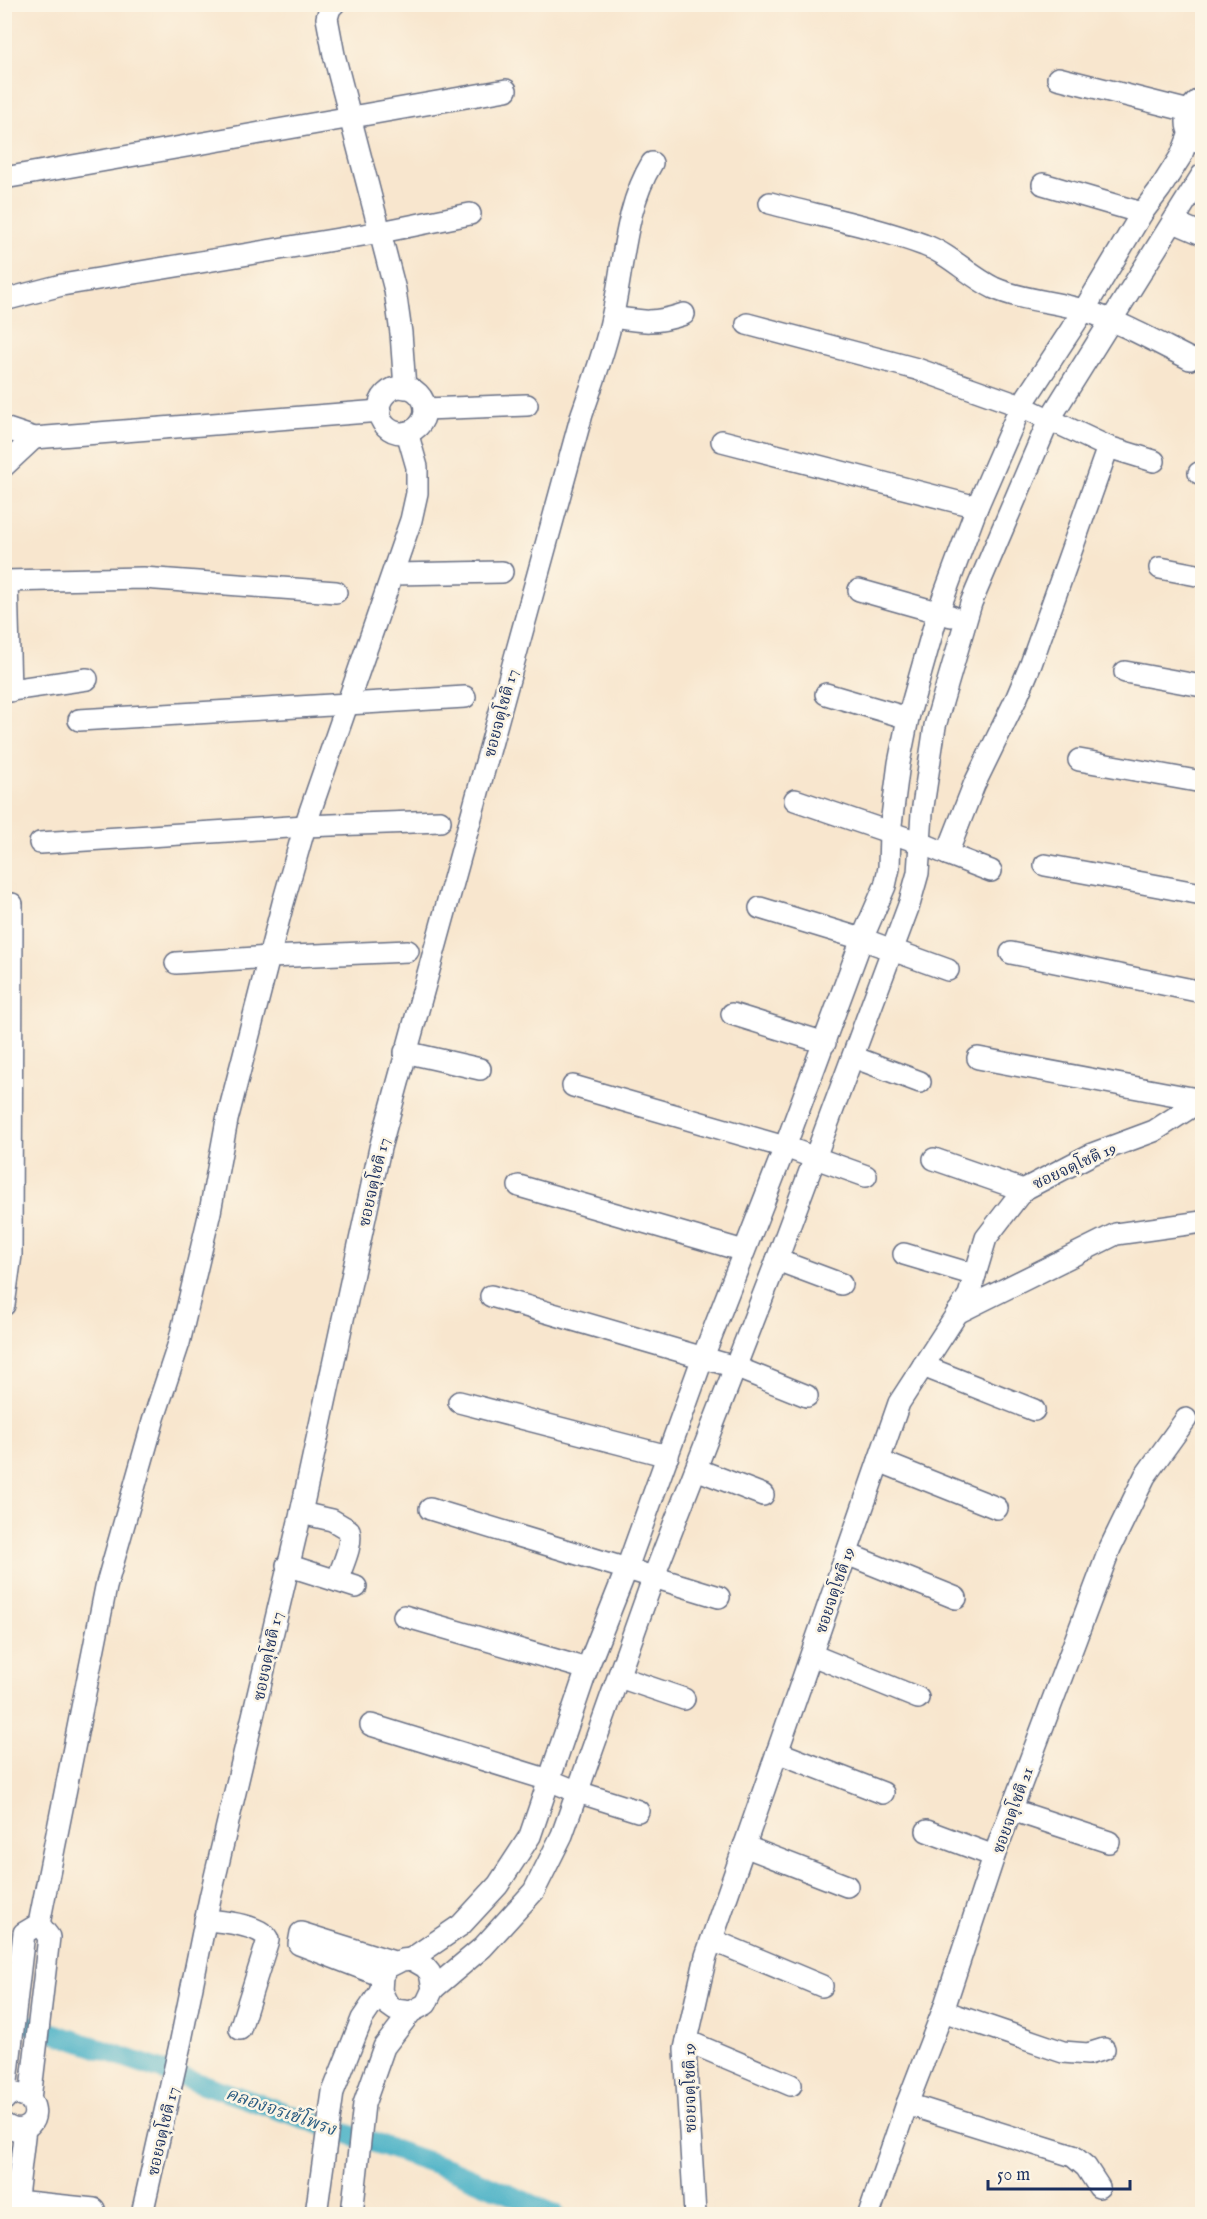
<svg xmlns="http://www.w3.org/2000/svg" width="1207" height="2219" viewBox="0 0 1207 2219" font-family="'IM FELL English','Noto Serif Thai',serif">
  <style>
    .lines { fill: none; stroke-linecap: round; stroke-linejoin: round }
    .canal { stroke: #47b0c6; stroke-width: 20 }
    .minor-casing { stroke: #686f85; stroke-width: 24 }
    .minor { stroke: #fff; stroke-width: 21 }
    .labels { text-anchor: middle; stroke-width: 5; stroke-linejoin: round; paint-order: stroke }
    .street-label { font-size: 16px; fill: #1b2f5e; stroke: #fcf5e5 }
    .water-label { font-size: 18px; font-style: italic; fill: #2a5c82; stroke: #fcf5e5 }
  </style>
  <rect width="100%" height="100%" fill="#fcf5e5"/>
  <filter id="ink" filterUnits="userSpaceOnUse"><feTurbulence type="fractalNoise" baseFrequency=".0167" numOctaves="2"/><feDisplacementMap in="SourceGraphic" scale="12" xChannelSelector="R" yChannelSelector="G"/><feConvolveMatrix kernelMatrix="1 2 1 2 8 2 1 2 1" color-interpolation-filters="sRGB"/></filter>
  <filter id="wash" filterUnits="userSpaceOnUse"><feTurbulence type="fractalNoise" baseFrequency=".008" numOctaves="4" result="noise"/><feDisplacementMap in="SourceGraphic" scale="24" xChannelSelector="R" yChannelSelector="G"/><feGaussianBlur stdDeviation="1.35" result="paint"/><feColorMatrix in="noise" values="0 0 0 0 0 0 0 0 0 0 0 0 0 0 0 0 0 1.4 0 .05"/><feComposite in="paint" operator="in"/></filter>
  <g filter="url(#wash)">
    <rect width="100%" height="100%" fill="#f8e6ce"/>
    <g class="lines">
      <!-- canal -->
      <polyline class="canal" points="4,2016 450,2169 555,2214"/>
    </g>
  </g>
  <g filter="url(#ink)">
    <g class="lines">
      <!-- minor casing -->
      <g class="minor-casing">
        <g id="minor">
          <polyline points="334,4 330,8 327,18 334,55 395,290 401,333 405,388"/>
          <polyline points="1058,78 1189,111"/>
          <path d="M1202,98c-19,11 -21,36 0,46"/>
          <polyline points="4,178 506,90"/>
          <polyline points="1043,184 1142,213"/>
          <path d="M770,203c49,13 106,24 154,42 26,9 45,31 70,43 29,13 62,13 92,23 37,12 70,31 104,48"/>
          <polyline points="1174,222 1202,234"/>
          <polyline points="4,300 62,285 381,232 470,214"/>
          <path d="M613,317c30,5 41,7 71,-3"/>
          <polyline points="747,324 917,369 1021,406 1108,447 1154,461"/>
          <circle cx="402" cy="410" r="23"/>
          <polyline points="425,409 527,405"/>
          <polyline points="4,428 34,438 380,411"/>
          <polyline points="722,441 977,507"/>
          <polyline points="4,466 34,438"/>
          <polyline points="1199,473 1202,474"/>
          <polyline points="1160,568 1202,576"/>
          <polyline points="394,574 502,572"/>
          <polyline points="4,581 143,578 336,592"/>
          <polyline points="7,581 10,691"/>
          <polyline points="859,590 951,616"/>
          <polyline points="1125,672 1202,686"/>
          <polyline points="4,691 87,679"/>
          <polyline points="826,694 908,718"/>
          <polyline points="79,720 465,697"/>
          <polyline points="1079,760 1202,782"/>
          <polyline points="795,800 921,843 947,854 974,785 1017,697 1031,664 1108,447"/>
          <polyline points="40,843 305,826 440,821"/>
          <polyline points="947,854 991,871"/>
          <polyline points="1045,865 1202,894"/>
          <polyline points="760,908 862,939 948,970"/>
          <polyline points="1011,953 1202,992"/>
          <polyline points="176,963 270,957 408,951"/>
          <polyline points="732,1014 825,1043"/>
          <polyline points="405,1052 480,1069"/>
          <polyline points="853,1057 920,1082"/>
          <polyline points="978,1058 1202,1100"/>
          <polyline points="573,1086 785,1147 866,1176"/>
          <polyline points="934,1159 1023,1190"/>
          <polyline points="519,1186 744,1251"/>
          <polyline points="904,1254 975,1275"/>
          <polyline points="777,1260 841,1284"/>
          <polyline points="491,1296 735,1367 807,1396"/>
          <polyline points="4,1305 11,1255 12,904"/>
          <polyline points="957,1313 1116,1234 1202,1222"/>
          <polyline points="923,1366 1034,1410"/>
          <polyline points="459,1402 668,1456"/>
          <polyline points="879,1461 997,1508"/>
          <polyline points="696,1469 763,1495"/>
          <polyline points="430,1509 719,1597"/>
          <path d="M301,1513l31,7 17,10c4,16 -7,35 -12,51"/>
          <polyline points="847,1554 956,1598"/>
          <polyline points="287,1565 356,1587"/>
          <polyline points="404,1616 587,1669"/>
          <polyline points="812,1655 918,1698"/>
          <polyline points="619,1677 684,1699"/>
          <polyline points="371,1725 549,1780 578,1792 638,1811"/>
          <polyline points="777,1752 883,1793"/>
          <polyline points="1012,1810 1109,1842"/>
          <polyline points="927,1831 994,1856"/>
          <polyline points="744,1846 847,1886"/>
          <path d="M205,1920c15,1 58,5 63,20l-28,89"/>
          <polyline points="712,1940 822,1986"/>
          <polyline points="411,1959 461,1925 498,1885 530,1836 587,1669 627,1568 703,1357 785,1147 862,939 885,886 889,868 890,832 899,763 908,718 938,612 977,507 1021,406 1084,310 1142,213 1160,189 1181,156 1190,133"/>
          <polyline points="382,1976 299,1944 301,1933 394,1962"/>
          <polyline points="433,1989 483,1947 534,1891 562,1835 654,1576 775,1265 909,905 918,873 922,813 935,726 971,603 1049,420 1202,175"/>
          <polyline points="943,2011 1063,2052 1088,2054 1104,2049"/>
          <polyline points="687,2041 791,2085"/>
          <polyline points="5,2099 24,1933 39,1924 106,1587 154,1418 179,1343 210,1212 227,1120 283,903 305,826 411,520 417,493 417,467 407,432"/>
          <polyline points="30,2099 49,1937 39,1924"/>
          <polyline points="907,2104 1073,2156 1086,2167 1099,2187"/>
          <path d="M4,2124c20,15 40,-5 26,-25l-13,-5"/>
          <polyline points="16,2201 94,2209"/>
          <polyline points="15,2214 25,2128"/>
          <path d="M142,2214l38,-169 30,-147 91,-385 79,-365 202,-734c11,-32 23,-63 30,-96 12,-52 12,-109 40,-155"/>
          <polyline points="316,2214 333,2092 362,2019 381,1991"/>
          <polyline points="352,2214 364,2104 384,2047 411,2012 426,2004 433,1989 430,1973 425,1967 411,1959 402,1960 388,1967 382,1976 381,1991 388,2005 395,2010 411,2012"/>
          <polyline points="695,2214 685,2049 706,1956 899,1403 969,1295 986,1238 1023,1190 1092,1154 1154,1131 1202,1100"/>
          <polyline points="869,2214 907,2104 943,2011 994,1856 1110,1548 1145,1476 1186,1419"/>
        </g>
      </g>
      <!-- minor -->
      <use href="#minor" class="minor"/>
    </g>
  </g>
  <g class="labels">
    <!-- street labels -->
    <g class="street-label">
      <text transform="translate(500 713) rotate(-75)" y="6">ซอยจตุโชติ 17</text>
      <text transform="translate(1074 1165) rotate(-25)" y="6">ซอยจตุโชติ 19</text>
      <text transform="translate(373 1182) rotate(-77)" y="6">ซอยจตุโชติ 17</text>
      <text transform="translate(834 1590) rotate(-71)" y="6">ซอยจตุโชติ 19</text>
      <text transform="translate(267 1656) rotate(-78)" y="6">ซอยจตุโชติ 17</text>
      <text transform="translate(1012 1810) rotate(-70)" y="6">ซอยจตุโชติ 21</text>
      <text transform="translate(689 2088) rotate(-91)" y="6">ซอยจตุโชติ 19</text>
      <text transform="translate(162 2131) rotate(-77)" y="6">ซอยจตุโชติ 17</text>
    </g>
    <!-- water labels -->
    <g class="water-label">
      <text transform="translate(281 2111) rotate(19)" y="6">คลองจรเข้โพรง</text>
    </g>
  </g>
  <!-- margin -->
  <rect width="1207" height="2219" fill="none" stroke="#fcf5e5" stroke-width="24"/>
  <!-- scale -->
  <path d="M988 2180v9h142v-9" fill="none" stroke="#1b2f5e" stroke-width="3"/>
  <text x="997" y="2180" font-size="18" fill="#1b2f5e" stroke="#fcf5e5" stroke-width="4.5" paint-order="stroke">50 m</text>
</svg>
